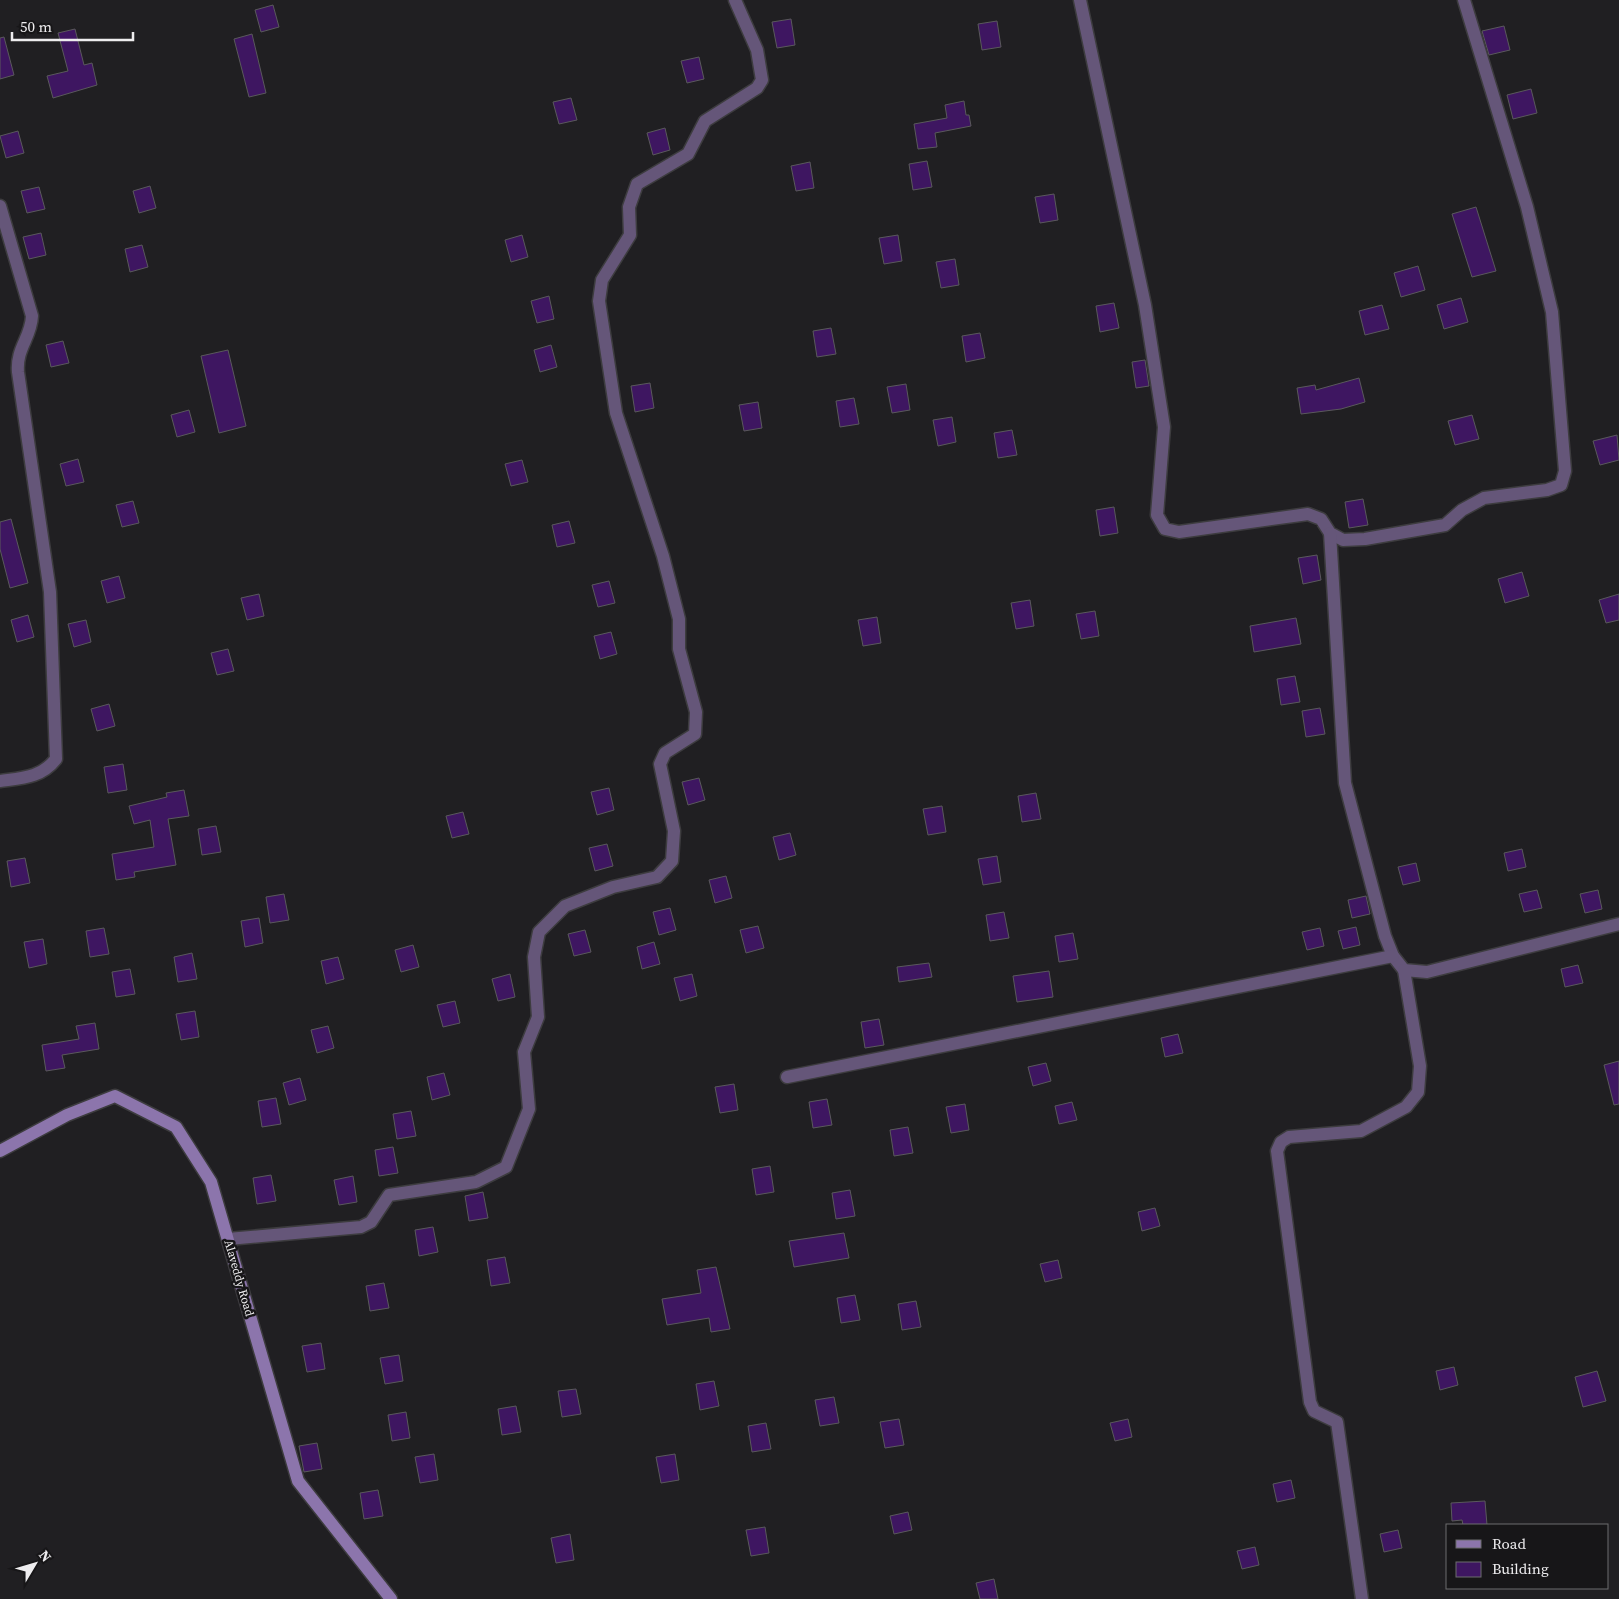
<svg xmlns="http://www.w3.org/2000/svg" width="1619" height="1599" viewBox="0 0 1619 1599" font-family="'Source Serif 4',serif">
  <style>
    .building { fill: #3e1661; stroke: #5a595c }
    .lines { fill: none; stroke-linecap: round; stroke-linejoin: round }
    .street-casing { stroke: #3d3c3f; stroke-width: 15 }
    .secondary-casing { stroke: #3d3c3f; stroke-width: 15 }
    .street { stroke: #655679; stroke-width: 12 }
    .secondary { stroke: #8c75ac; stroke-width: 12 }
    .labels { text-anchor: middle; stroke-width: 5; stroke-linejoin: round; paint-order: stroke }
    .street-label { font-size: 12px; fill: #eeedef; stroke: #171618 }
  </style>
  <rect width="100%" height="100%" fill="#201f22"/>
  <!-- building -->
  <g class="building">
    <polygon points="273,5 279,27 261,32 255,10"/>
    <polygon points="791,19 795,45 777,48 772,22"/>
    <polygon points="997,21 1001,47 982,50 978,24"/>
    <polygon points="1504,26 1510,50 1489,55 1482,31"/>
    <polygon points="75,29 84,65 92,63 97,85 53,98 47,76 68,71 58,33"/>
    <polygon points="252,34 266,93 249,97 234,39"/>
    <polygon points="4,37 14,75 0,79 0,38"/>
    <polygon points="699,57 704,79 687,83 681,61"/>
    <polygon points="1531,89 1537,113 1513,119 1507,95"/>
    <polygon points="571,98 577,120 559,124 553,102"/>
    <polygon points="964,101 966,115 969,115 971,126 935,133 937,147 918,149 914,124 947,118 945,105"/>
    <polygon points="665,128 670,150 653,155 647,133"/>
    <polygon points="18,131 24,153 6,158 0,136"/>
    <polygon points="927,161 932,187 913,190 909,164"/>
    <polygon points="810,162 814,188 796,191 791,166"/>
    <polygon points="150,186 156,208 139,213 133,191"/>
    <polygon points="39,187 45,209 27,213 21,191"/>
    <polygon points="1054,194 1058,220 1040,223 1035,197"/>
    <polygon points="1476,207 1496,271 1472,277 1452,214"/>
    <polygon points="41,233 46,255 29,259 23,237"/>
    <polygon points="522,235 528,257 511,262 505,240"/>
    <polygon points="898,235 902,261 884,264 879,238"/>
    <polygon points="142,245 148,267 130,272 125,249"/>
    <polygon points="955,259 959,285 941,288 936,262"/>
    <polygon points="1418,266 1425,290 1401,297 1394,273"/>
    <polygon points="549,296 554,319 537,323 531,301"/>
    <polygon points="1461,298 1468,322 1444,329 1437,305"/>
    <polygon points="1114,303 1119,328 1100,332 1096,306"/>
    <polygon points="1382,305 1389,329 1365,335 1359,311"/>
    <polygon points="831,328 836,354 817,357 813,331"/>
    <polygon points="980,333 985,358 966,362 962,336"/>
    <polygon points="63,341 69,363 51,367 46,345"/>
    <polygon points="551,345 557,367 540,372 534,350"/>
    <polygon points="228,350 246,426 219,433 201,356"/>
    <polygon points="1145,360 1149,386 1136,388 1132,362"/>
    <polygon points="1359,378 1365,402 1341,409 1301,414 1297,388 1315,385 1316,390"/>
    <polygon points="650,383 654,408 635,412 631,386"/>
    <polygon points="906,384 910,410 892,413 887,387"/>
    <polygon points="854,398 859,424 840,427 836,401"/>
    <polygon points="758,402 762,428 744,431 739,405"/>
    <polygon points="189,410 195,432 177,437 171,415"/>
    <polygon points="1472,415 1479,439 1455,445 1448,421"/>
    <polygon points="952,417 956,442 938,446 933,420"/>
    <polygon points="1012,430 1017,455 998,458 994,433"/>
    <polygon points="1617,435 1619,460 1600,465 1593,441"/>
    <polygon points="78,459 84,482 66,486 60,464"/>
    <polygon points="522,460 528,482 511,486 505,464"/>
    <polygon points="1363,499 1368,525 1349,528 1345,502"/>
    <polygon points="133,501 139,523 122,527 116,505"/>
    <polygon points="1114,507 1118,533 1100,536 1096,510"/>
    <polygon points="11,519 28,583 10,588 0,549 0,522"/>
    <polygon points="569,521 575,543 557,547 552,525"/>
    <polygon points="1317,555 1321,580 1303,584 1298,558"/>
    <polygon points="1522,572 1529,596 1505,603 1498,579"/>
    <polygon points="119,576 125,598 107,603 101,581"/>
    <polygon points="609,581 615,603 598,607 592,585"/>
    <polygon points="259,594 264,616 247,620 241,598"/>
    <polygon points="1619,594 1619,620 1606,623 1599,600"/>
    <polygon points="1030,600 1034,626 1016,629 1011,603"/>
    <polygon points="1095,611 1099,636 1081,639 1076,614"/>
    <polygon points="28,615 34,637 17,642 11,620"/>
    <polygon points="877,617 881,643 863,646 858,620"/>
    <polygon points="1296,618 1301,644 1254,652 1250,626"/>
    <polygon points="86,620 91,642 74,647 68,624"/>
    <polygon points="611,632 617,654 600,659 594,636"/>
    <polygon points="228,649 234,671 217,675 211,653"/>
    <polygon points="1295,676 1300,702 1281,705 1277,679"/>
    <polygon points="109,704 115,726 97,731 91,709"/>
    <polygon points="1320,708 1325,734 1306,737 1302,711"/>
    <polygon points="123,764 127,790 108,793 104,767"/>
    <polygon points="699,778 705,800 688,805 682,782"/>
    <polygon points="609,788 614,810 597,815 591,792"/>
    <polygon points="184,790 189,816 168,819 176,865 134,872 135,877 116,880 112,854 154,847 150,820 134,824 129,806 167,797 166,793"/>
    <polygon points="1036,793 1041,819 1022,822 1018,796"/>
    <polygon points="942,806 946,832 928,835 923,809"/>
    <polygon points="463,812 469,834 452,838 446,816"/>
    <polygon points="216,826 221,852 202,855 198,829"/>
    <polygon points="790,833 796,855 779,860 773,837"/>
    <polygon points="607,844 613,866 595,871 589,848"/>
    <polygon points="1522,849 1526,867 1508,871 1504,853"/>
    <polygon points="997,856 1001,882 983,885 978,859"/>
    <polygon points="25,858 30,883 11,887 7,861"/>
    <polygon points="1416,863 1420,881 1403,885 1398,867"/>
    <polygon points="726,876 732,898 715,903 709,880"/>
    <polygon points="1537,890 1542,908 1524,912 1519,894"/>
    <polygon points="1598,890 1602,909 1585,913 1580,894"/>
    <polygon points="284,894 289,920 270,923 266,897"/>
    <polygon points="1366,896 1370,914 1352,918 1348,900"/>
    <polygon points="670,908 676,930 659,935 653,912"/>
    <polygon points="1004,912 1009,938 990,941 986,915"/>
    <polygon points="259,918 263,943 245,947 241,921"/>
    <polygon points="758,926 764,948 746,953 740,930"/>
    <polygon points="1356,927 1360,945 1343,949 1338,931"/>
    <polygon points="104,928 109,954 90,957 86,931"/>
    <polygon points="1320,928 1324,946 1307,950 1302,932"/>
    <polygon points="585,930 591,952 574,956 568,934"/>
    <polygon points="1073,933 1078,959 1059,962 1055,936"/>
    <polygon points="43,939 47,964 29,968 24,942"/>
    <polygon points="654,942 660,964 642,969 637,947"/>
    <polygon points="413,945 419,967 401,972 395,950"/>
    <polygon points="192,953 197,979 178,982 174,957"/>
    <polygon points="338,957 344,979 326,984 321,961"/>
    <polygon points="929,963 932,977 899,982 897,967"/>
    <polygon points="1578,965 1583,983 1565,987 1561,969"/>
    <polygon points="130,969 135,994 116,997 112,972"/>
    <polygon points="1049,971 1053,997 1017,1002 1013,976"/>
    <polygon points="510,974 515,997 498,1001 492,979"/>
    <polygon points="692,974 697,996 680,1001 674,978"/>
    <polygon points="455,1001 460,1023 443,1027 437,1005"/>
    <polygon points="195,1011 199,1037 181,1040 176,1014"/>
    <polygon points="879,1019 884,1045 865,1048 861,1022"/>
    <polygon points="95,1023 99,1049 62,1055 65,1068 46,1071 42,1045 79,1039 76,1026"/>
    <polygon points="328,1026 334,1048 317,1053 311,1030"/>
    <polygon points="1178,1034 1183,1053 1165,1057 1161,1038"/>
    <polygon points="1619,1061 1619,1104 1614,1105 1604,1065"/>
    <polygon points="1046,1063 1051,1081 1033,1086 1028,1067"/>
    <polygon points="444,1073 450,1095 432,1100 427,1077"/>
    <polygon points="300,1078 306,1100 289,1105 283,1083"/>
    <polygon points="734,1084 738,1110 720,1113 715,1087"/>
    <polygon points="276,1098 281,1124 262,1127 258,1101"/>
    <polygon points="827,1099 832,1125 813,1128 809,1102"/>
    <polygon points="1072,1102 1077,1120 1059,1124 1055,1106"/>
    <polygon points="965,1104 969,1130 951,1133 946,1107"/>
    <polygon points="411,1111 416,1136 397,1139 393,1114"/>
    <polygon points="908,1127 913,1153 894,1156 890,1130"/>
    <polygon points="393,1147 398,1173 379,1176 375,1150"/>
    <polygon points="770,1166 774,1192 756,1195 752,1169"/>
    <polygon points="271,1175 276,1201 257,1204 253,1178"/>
    <polygon points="353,1176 357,1202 339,1205 334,1180"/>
    <polygon points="850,1190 855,1216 836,1219 832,1193"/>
    <polygon points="483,1192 488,1218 469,1221 465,1196"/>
    <polygon points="1155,1208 1160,1226 1142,1231 1138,1212"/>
    <polygon points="433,1227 438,1252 419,1256 415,1230"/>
    <polygon points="844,1233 849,1258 794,1267 789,1241"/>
    <polygon points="505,1257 510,1283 491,1286 487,1260"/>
    <polygon points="1058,1260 1062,1278 1045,1282 1040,1264"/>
    <polygon points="716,1267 730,1329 711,1332 709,1318 667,1325 662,1299 701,1293 697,1270"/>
    <polygon points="384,1283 389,1308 370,1311 366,1286"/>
    <polygon points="855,1295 860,1320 841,1323 837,1298"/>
    <polygon points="916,1301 921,1327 902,1330 898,1304"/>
    <polygon points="321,1343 325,1369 307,1372 302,1346"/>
    <polygon points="399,1355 403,1381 385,1384 380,1358"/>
    <polygon points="1454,1367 1458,1385 1440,1390 1436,1371"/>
    <polygon points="1597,1371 1606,1401 1583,1407 1575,1377"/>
    <polygon points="714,1381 719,1406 700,1410 696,1384"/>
    <polygon points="576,1389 581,1414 562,1417 558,1391"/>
    <polygon points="834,1397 839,1423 820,1426 815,1400"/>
    <polygon points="516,1406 521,1432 502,1435 498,1409"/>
    <polygon points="406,1412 410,1438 392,1441 388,1415"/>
    <polygon points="899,1419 904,1445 885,1448 880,1422"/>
    <polygon points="1128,1419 1132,1437 1115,1441 1110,1423"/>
    <polygon points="766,1423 771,1449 752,1452 748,1426"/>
    <polygon points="317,1443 322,1469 304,1472 299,1446"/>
    <polygon points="434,1454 438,1480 420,1483 415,1457"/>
    <polygon points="675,1454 679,1480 661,1483 656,1457"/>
    <polygon points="1291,1480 1295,1498 1277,1502 1273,1484"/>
    <polygon points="378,1490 383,1516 364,1519 360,1493"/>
    <polygon points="1485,1501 1487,1525 1463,1525 1462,1520 1452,1521 1451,1503"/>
    <polygon points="908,1512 912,1530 894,1534 890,1516"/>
    <polygon points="765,1527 769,1553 751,1556 746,1530"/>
    <polygon points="1398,1530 1402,1548 1384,1552 1380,1534"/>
    <polygon points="570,1534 574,1560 556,1563 551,1538"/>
    <polygon points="1255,1547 1259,1565 1242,1569 1237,1551"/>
    <polygon points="994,1579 998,1599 980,1599 976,1583"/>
  </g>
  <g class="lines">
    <!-- street casing -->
    <g class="street-casing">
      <g id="street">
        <polyline points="1080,0 1145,305 1164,427 1157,515 1165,529 1179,532 1308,514 1321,519 1330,533 1343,540 1365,539 1445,525 1462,510 1484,498 1547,490 1561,485 1565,471 1552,312 1527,207 1464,0"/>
        <path d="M0,206l32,110c-1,22 -16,32 -14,56l32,220 6,167c-15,19 -34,19 -56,22"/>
        <polyline points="1330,533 1345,783 1385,936 1393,956 1404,970 1427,972 1619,924"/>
        <polyline points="787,1077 1393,956"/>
        <polyline points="228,1239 361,1227 371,1222 389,1195 476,1182 506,1167 529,1109 524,1052 538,1017 534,957 539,932 565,906 613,887 657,877 672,861 674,831 660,764 665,753 695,734 696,712 679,649 679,619 663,556 616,413 599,301 602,280 630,235 629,207 637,184 688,154 705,121 757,88 762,80 757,50 735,0"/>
        <polyline points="1362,1599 1337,1422 1314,1411 1310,1402 1277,1151 1281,1142 1289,1137 1361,1131 1406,1107 1418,1092 1420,1066 1404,970"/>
      </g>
    </g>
    <!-- secondary casing -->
    <g class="secondary-casing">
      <polyline id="secondary" points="0,1151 67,1115 115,1096 176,1127 211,1182 298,1481 391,1599"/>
    </g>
    <!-- street -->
    <use href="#street" class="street"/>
    <!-- secondary -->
    <use href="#secondary" class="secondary"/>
  </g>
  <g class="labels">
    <!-- street labels -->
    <g class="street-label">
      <text transform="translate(239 1278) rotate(74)" y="4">Alaveddy Road</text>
    </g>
  </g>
  <!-- legend -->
  <rect x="1446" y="1524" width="162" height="65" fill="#171618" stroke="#6d6c6e"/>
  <rect x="1456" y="1540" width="25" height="8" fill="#8c75ac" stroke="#6d6c6e"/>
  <text x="1492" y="1549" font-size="15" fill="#eeedef">Road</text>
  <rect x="1456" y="1562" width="25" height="15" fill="#3e1661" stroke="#6d6c6e"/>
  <text x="1492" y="1574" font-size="15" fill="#eeedef">Building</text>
  <!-- north arrow -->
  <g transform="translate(35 1564) rotate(52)" stroke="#171618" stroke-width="4" paint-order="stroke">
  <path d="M0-4L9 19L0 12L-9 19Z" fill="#eeedef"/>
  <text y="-8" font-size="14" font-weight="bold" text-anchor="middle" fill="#eeedef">N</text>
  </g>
  <!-- scale -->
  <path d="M12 32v8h121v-8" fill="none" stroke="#eeedef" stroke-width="2.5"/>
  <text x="20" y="32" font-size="15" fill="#eeedef" stroke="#171618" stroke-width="4" paint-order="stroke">50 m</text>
</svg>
